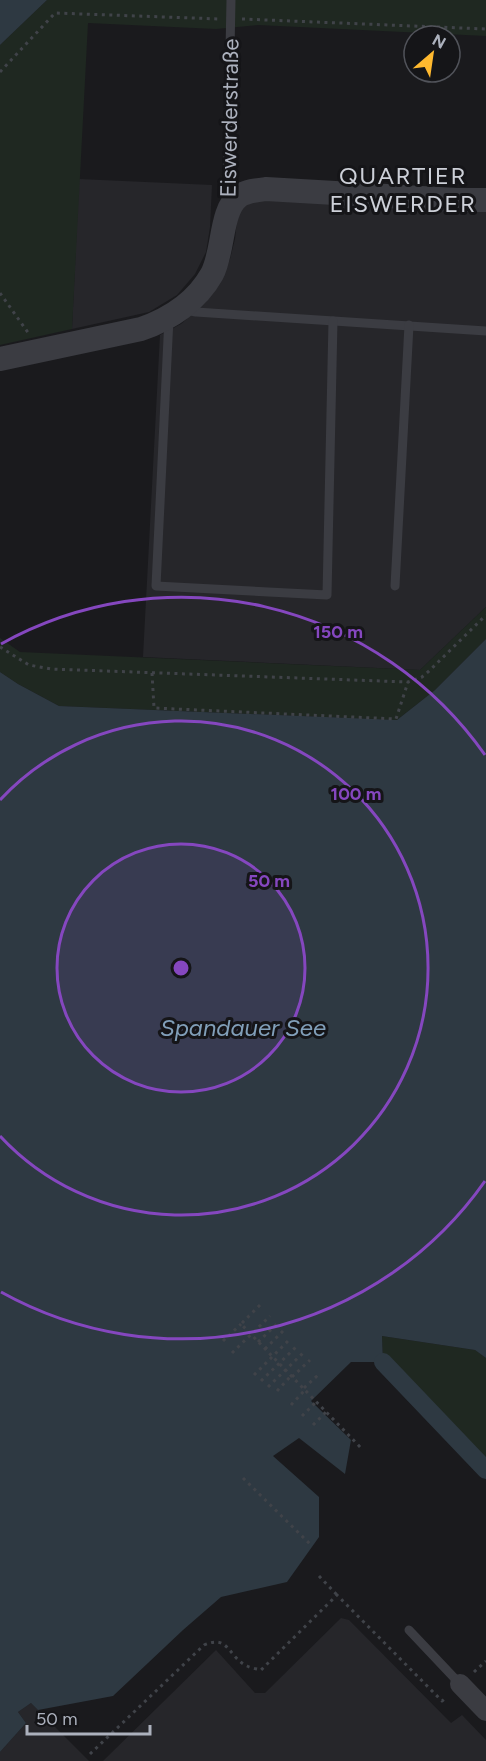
<svg xmlns="http://www.w3.org/2000/svg" width="486" height="1761" viewBox="0 0 486 1761" font-family="Figtree,sans-serif">
  <style>
    .built { fill: #26262a }
    .green { fill: #1f2821 }
    .water { fill: #2e3942 }
    .lines { fill: none; stroke-linecap: round; stroke-linejoin: round }
    .canal { stroke: #2e3942; stroke-width: 18 }
    .path { stroke: #404349; stroke-width: 3; stroke-dasharray: 3 4.5; stroke-linecap: butt }
    .service { stroke: #3b3c42; stroke-width: 9 }
    .minor { stroke: #3b3c42; stroke-width: 20 }
    .tertiary { stroke: #3b3c42; stroke-width: 24 }
    .ring { fill: none; stroke: #8547bf; stroke-width: 3 }
    .labels { text-anchor: middle; stroke-width: 6; stroke-linejoin: round; paint-order: stroke }
    .street-label { font-size: 22px; fill: #acb1bd; stroke: #151518 }
    .neighbourhood-label { font-size: 24px; letter-spacing: 1.5px; fill: #cdd0d8; stroke: #151518 }
    .water-label { font-size: 24px; font-style: italic; fill: #819fb9; stroke: #151518 }
    .centre { fill: #8547bf; stroke: #151518; stroke-width: 3 }
    .ring-label { font-size: 18px; text-anchor: middle; font-weight: bold; fill: #8547bf; stroke: #151518; stroke-width: 6; stroke-linejoin: round; paint-order: stroke }
  </style>
  <rect width="100%" height="100%" fill="#1a1a1d"/>
  <!-- built -->
  <g class="built">
    <polygon points="79,179 212,185 210,227 206,252 195,274 177,295 149,312 72,329"/>
    <polygon points="253,200 486,210 486,607 420,670 143,657 160,335 181,324 206,302 225,272 230,259 235,239 238,211"/>
    <polygon points="341,1618 349,1620 451,1723 462,1715 486,1740 486,1761 103,1761 216,1650 255,1693 265,1693"/>
    <polygon points="31,1703 89,1761 0,1761 0,1752 26,1723 18,1712"/>
  </g>
  <!-- green -->
  <g class="green">
    <polygon points="47,0 486,0 486,36 258,25 216,29 88,23 72,329 0,345 0,45"/>
    <polygon points="486,607 486,639 435,690 397,720 59,706 18,684 0,672 0,638 20,652 420,670"/>
    <polygon points="382,1336 475,1350 486,1358 486,1470 383,1362"/>
  </g>
  <!-- water -->
  <g class="water">
    <polygon points="0,0 47,0 0,45"/>
    <polygon points="486,639 486,1358 475,1350 382,1336 383,1362 351,1362 311,1401 351,1440 345,1474 299,1438 273,1456 319,1497 319,1537 287,1582 221,1597 183,1630 113,1696 38,1710 31,1703 18,1712 26,1723 0,1752 0,672 18,684 59,706 397,720 435,690"/>
  </g>
  <g class="lines">
    <!-- canal -->
    <polyline class="canal" points="383,1362 486,1470"/>
    <!-- path -->
    <g class="path">
      <polyline points="242,19 486,29"/>
      <polyline points="0,72 55,13 220,19"/>
      <polyline points="0,293 29,334"/>
      <polyline points="0,647 29,665 51,669 408,682 422,677 429,671 486,615"/>
      <polyline points="152,673 154,708 396,719 408,682"/>
      <polyline points="260,1305 241,1324 363,1450"/>
      <polyline points="223,1341 241,1324"/>
      <polyline points="258,1342 278,1323"/>
      <polyline points="265,1349 284,1330"/>
      <polyline points="232,1353 270,1316"/>
      <polyline points="254,1375 291,1338"/>
      <polyline points="292,1377 310,1360"/>
      <polyline points="261,1381 297,1346"/>
      <polyline points="268,1387 303,1353"/>
      <polyline points="304,1388 318,1375"/>
      <polyline points="277,1391 291,1376"/>
      <polyline points="291,1405 305,1390"/>
      <polyline points="302,1416 316,1402"/>
      <polyline points="313,1425 326,1412"/>
      <polyline points="243,1478 312,1546"/>
      <polyline points="319,1576 337,1595"/>
      <polyline points="474,1672 486,1661"/>
      <path d="M90,1754l114,-109c25,-11 24,12 43,21 4,2 10,3 14,4l76,-75 105,106 5,-4"/>
    </g>
    <!-- service -->
    <g class="service">
      <polyline points="227,202 231,0"/>
      <polyline points="186,310 196,312 486,331"/>
      <polyline points="169,318 156,586 327,595 333,321"/>
      <polyline points="395,586 409,325"/>
      <polyline points="409,1630 460,1684"/>
    </g>
    <!-- minor -->
    <polyline class="minor" points="460,1684 486,1711"/>
    <!-- tertiary -->
    <path class="tertiary" d="M0,359l141,-30c29,-10 56,-28 71,-55 12,-22 8,-64 27,-78 8,-5 18,-6 27,-7l190,11h30"/>
  </g>
  <!-- distance rings -->
  <circle cx="181" cy="968" r="124" fill="#8547bf" fill-opacity=".12"/>
  <g class="ring">
    <circle cx="181" cy="968" r="124"/>
    <path d="M0 800A247 247 0 1 1 0 1136"/>
    <path d="M485 1181A371 371 0 0 1 1 1292M1 644A371 371 0 0 1 485 755"/>
  </g>
  <g class="labels">
    <!-- street labels -->
    <g class="street-label">
      <text transform="translate(229 118) rotate(-89)" y="8">Eiswerderstraße</text>
    </g>
    <!-- neighbourhood labels -->
    <g class="neighbourhood-label">
      <text x="403" y="184">QUARTIER<tspan x="403" dy="28">EISWERDER</tspan></text>
    </g>
    <!-- water labels -->
    <g class="water-label">
      <text x="243" y="1036">Spandauer See</text>
    </g>
  </g>
  <circle cx="181" cy="968" r="9" class="centre"/>
  <g class="ring-label">
    <text x="338" y="638">150 m</text>
    <text x="356" y="800">100 m</text>
    <text x="269" y="887">50 m</text>
  </g>
  <!-- north arrow -->
  <g transform="translate(432 54) rotate(29)"><circle r="28" fill="#151518" stroke="#51535a" stroke-width="1.5"/>
  <path d="M0-4.5L10 22L0 15L-10 22Z" fill="#ffb92f"/>
  <text y="-9" font-size="16" font-weight="bold" text-anchor="middle" fill="#acb1bd">N</text>
  </g>
  <!-- scale -->
  <path d="M27 1725v9h123v-9" fill="none" stroke="#acb1bd" stroke-width="3"/>
  <text x="36" y="1725" font-size="18" fill="#acb1bd" stroke="#151518" stroke-width="4.5" paint-order="stroke">50 m</text>
</svg>
